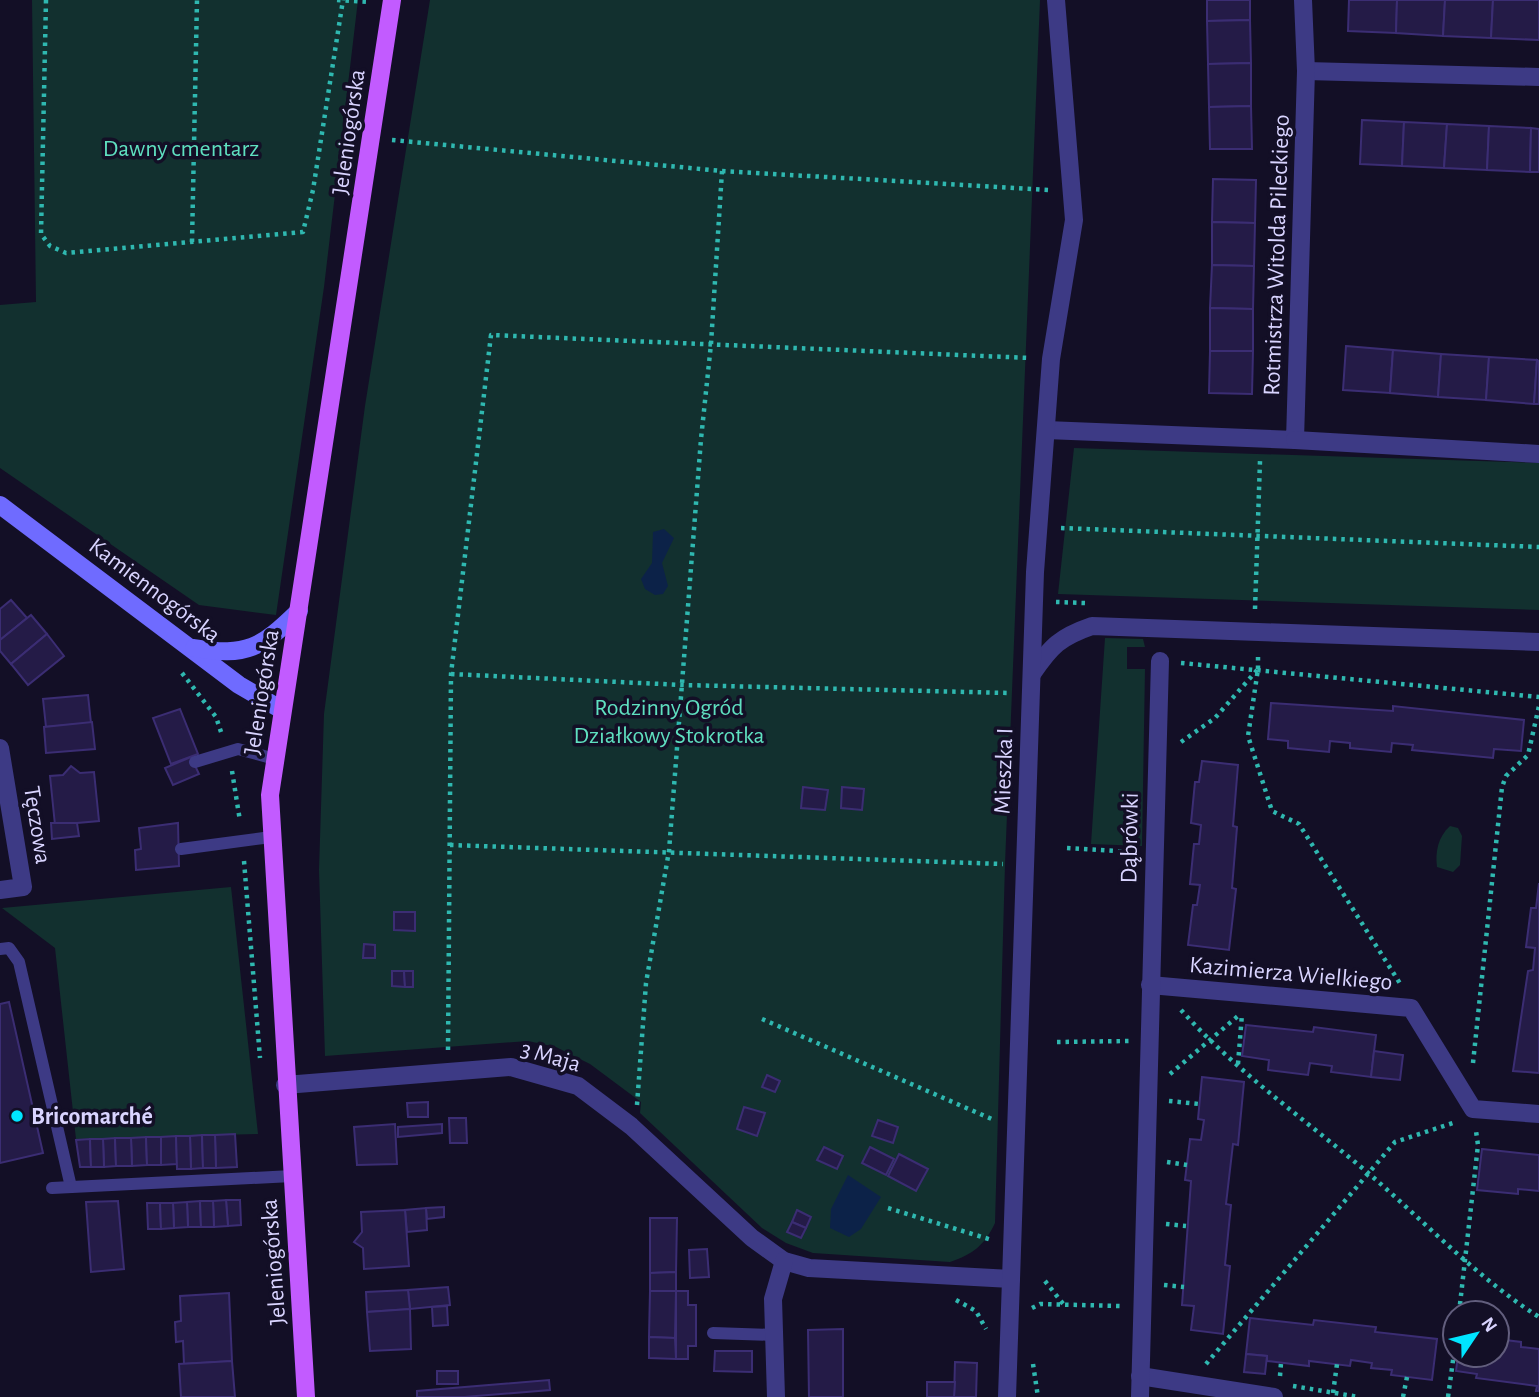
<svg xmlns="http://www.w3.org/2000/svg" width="1539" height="1397" viewBox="0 0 1539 1397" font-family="'Alegreya Sans',sans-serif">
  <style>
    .green { fill: #12302f }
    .water { fill: #0c2248 }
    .building { fill: #241b47; stroke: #3b2d73; stroke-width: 2 }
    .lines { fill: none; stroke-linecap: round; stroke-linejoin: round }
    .path { stroke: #2fb8b0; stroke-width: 4.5; stroke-dasharray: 3.5 5; stroke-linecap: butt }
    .lane { stroke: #3d3a85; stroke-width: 12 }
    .street { stroke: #3d3a85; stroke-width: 18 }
    .secondary { stroke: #6f6bff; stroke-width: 18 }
    .primary { stroke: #c25bff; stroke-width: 18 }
    .poi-dot { fill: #00e5ff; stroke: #130f26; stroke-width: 2.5 }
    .labels { text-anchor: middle; stroke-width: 7; stroke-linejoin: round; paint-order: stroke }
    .street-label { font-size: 24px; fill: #d9d4ff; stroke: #130f26 }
    .park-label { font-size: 24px; fill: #5fe0c0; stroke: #130f26 }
    .poi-label { font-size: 24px; font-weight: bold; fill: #d9d4ff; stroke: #130f26; text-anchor: start }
  </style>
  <rect width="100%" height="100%" fill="#130f26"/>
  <!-- green -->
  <g class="green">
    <polygon points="32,0 358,0 324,287 276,615 199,605 0,468 0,305 36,302"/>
    <path d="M430,0h610l-35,864 -10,359c-11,23 -22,31 -45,39l-137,-9 -27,-10 -24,-15 -122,-115 1,-11 -51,-38 -34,-17 -28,-6 -203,15 -6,-186 5,-156 41,-308z"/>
    <polygon points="1074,448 1539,463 1539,610 1058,594"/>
    <polygon points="1105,638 1143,639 1145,647 1127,647 1127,669 1145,669 1142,846 1091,844"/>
    <path d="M1450,826l8,2 4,8 -2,29 -7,7 -16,-5c-2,-15 1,-30 13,-41z"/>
    <polygon points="231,887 258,1134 76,1139 55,948 2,908"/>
  </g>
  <!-- water -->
  <g class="water">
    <polygon points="664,529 674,538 662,563 668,586 663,594 655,595 645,589 641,579 652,563 653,532"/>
    <polygon points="848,1175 881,1197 861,1229 849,1237 830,1228 831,1209"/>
  </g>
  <!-- building -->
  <g class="building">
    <polygon points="1207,0 1250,0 1250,20 1207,21"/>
    <polygon points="1349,0 1397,0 1396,33 1348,31"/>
    <polygon points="1397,0 1445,0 1443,36 1396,33"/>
    <polygon points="1445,0 1493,0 1491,38 1443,36"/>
    <polygon points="1493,0 1539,0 1539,40 1491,38"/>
    <polygon points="1250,20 1251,63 1208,64 1207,21"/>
    <polygon points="1251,63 1251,106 1209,107 1208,64"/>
    <polygon points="1251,106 1252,149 1210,149 1209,107"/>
    <polygon points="1362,120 1404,122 1402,166 1360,164"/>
    <polygon points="1404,122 1447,124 1444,168 1402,166"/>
    <polygon points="1447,124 1489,126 1487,170 1444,168"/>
    <polygon points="1489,126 1531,128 1530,172 1487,170"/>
    <polygon points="1531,128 1539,129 1539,172 1530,172"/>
    <polygon points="1213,179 1256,180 1255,223 1212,222"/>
    <polygon points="1212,222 1255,223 1254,266 1212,265"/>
    <polygon points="1212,265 1254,266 1253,309 1210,308"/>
    <polygon points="1210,308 1253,309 1253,351 1210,351"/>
    <polygon points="1346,346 1393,350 1390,393 1343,390"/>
    <polygon points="1393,350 1441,354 1438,397 1390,393"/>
    <polygon points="1210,351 1253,351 1252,394 1209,393"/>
    <polygon points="1441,354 1489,357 1486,400 1438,397"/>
    <polygon points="1489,357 1537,360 1534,404 1486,400"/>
    <polygon points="1537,360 1539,361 1539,404 1534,404"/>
    <polygon points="11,600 27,618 0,640 0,609"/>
    <polygon points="31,615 47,634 11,664 0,651 0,640"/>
    <polygon points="47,634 64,656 28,685 11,664"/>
    <polygon points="88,695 91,723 46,727 43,699"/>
    <polygon points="1271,703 1393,711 1393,706 1524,720 1521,751 1494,749 1493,758 1412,750 1413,745 1392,743 1391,752 1350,748 1350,743 1330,741 1329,752 1288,748 1288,741 1268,739"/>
    <polygon points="180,709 198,754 171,764 153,718"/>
    <polygon points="92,722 95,749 46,753 44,727"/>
    <polygon points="191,757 199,774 173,785 165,768"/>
    <polygon points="1202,761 1238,765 1233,826 1237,827 1232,888 1236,889 1229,950 1188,945 1193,905 1197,905 1200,885 1190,884 1194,844 1199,844 1201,825 1191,823 1195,782 1199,782"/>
    <polygon points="71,766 80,773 94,772 99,821 55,825 50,776 63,775"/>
    <polygon points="803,787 828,790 825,810 801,808"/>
    <polygon points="842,787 864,789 862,810 841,808"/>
    <polygon points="51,823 77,823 79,836 52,839"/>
    <polygon points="178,823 179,866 136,870 135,850 141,849 139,828"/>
    <polygon points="1539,883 1539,1073 1513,1071 1528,971 1533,970 1535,948 1526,947 1531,908 1536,908"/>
    <polygon points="394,912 415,912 415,931 394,930"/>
    <polygon points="364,944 375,945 375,958 363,958"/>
    <polygon points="392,971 404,971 405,987 392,986"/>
    <polygon points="404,971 413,971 413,987 405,987"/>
    <polygon points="9,1002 43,1153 0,1163 0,1004"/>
    <polygon points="1246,1025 1313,1032 1314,1027 1376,1035 1371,1077 1331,1072 1332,1066 1310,1063 1308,1075 1268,1070 1269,1060 1242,1056"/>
    <polygon points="1374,1051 1403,1055 1400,1080 1371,1077"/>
    <polygon points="767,1075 780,1081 775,1092 762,1087"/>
    <polygon points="1202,1077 1244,1082 1238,1145 1233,1144 1226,1204 1231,1205 1225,1265 1230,1266 1223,1334 1191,1330 1194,1306 1182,1305 1191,1181 1185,1180 1190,1139 1201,1140 1204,1120 1198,1119"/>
    <polygon points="428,1102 428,1117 408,1117 407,1103"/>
    <polygon points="744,1107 765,1113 757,1136 737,1129"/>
    <polygon points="449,1118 466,1118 467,1143 450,1143"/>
    <polygon points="878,1120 898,1127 893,1143 872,1136"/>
    <polygon points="395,1124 397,1164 357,1165 354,1127"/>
    <polygon points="442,1124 442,1133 398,1137 398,1127"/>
    <polygon points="235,1134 237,1167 216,1168 215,1135"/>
    <polygon points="202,1135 203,1168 191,1169 190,1136"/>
    <polygon points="202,1135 215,1135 216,1168 203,1168"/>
    <polygon points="176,1136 177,1164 161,1165 161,1137"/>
    <polygon points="176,1136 190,1136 191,1169 177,1169"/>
    <polygon points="146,1137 147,1165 132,1166 131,1138"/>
    <polygon points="146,1137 161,1137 161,1165 147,1165"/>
    <polygon points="115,1138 116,1166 104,1167 103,1139"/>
    <polygon points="115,1138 131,1138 132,1166 116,1166"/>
    <polygon points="90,1139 91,1167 80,1167 76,1140"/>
    <polygon points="90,1139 103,1139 104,1167 91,1167"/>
    <polygon points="824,1147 843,1156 837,1169 817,1160"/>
    <polygon points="870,1147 894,1159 886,1175 862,1163"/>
    <polygon points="1482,1149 1539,1155 1539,1191 1518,1189 1518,1194 1477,1190"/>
    <polygon points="899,1154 928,1169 916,1191 888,1176"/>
    <polygon points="226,1200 240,1200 241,1225 228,1226"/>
    <polygon points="226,1200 228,1226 214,1227 213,1201"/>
    <polygon points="118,1201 124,1269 91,1272 86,1202"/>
    <polygon points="200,1201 201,1227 188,1227 187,1202"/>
    <polygon points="200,1201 213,1201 214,1227 201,1227"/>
    <polygon points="187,1202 188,1227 174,1228 173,1203"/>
    <polygon points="147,1203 160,1203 161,1229 148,1229"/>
    <polygon points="160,1203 173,1203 174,1228 161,1229"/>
    <polygon points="444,1207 444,1217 427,1219 426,1208"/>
    <polygon points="426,1208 427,1230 407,1232 405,1210"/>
    <polygon points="405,1210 409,1266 364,1269 363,1248 354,1242 362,1232 361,1212"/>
    <polygon points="797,1210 811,1217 806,1228 792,1222"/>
    <polygon points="650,1218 677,1218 676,1272 650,1273"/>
    <polygon points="792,1222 806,1228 801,1238 787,1232"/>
    <polygon points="707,1249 709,1277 690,1278 689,1250"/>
    <polygon points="676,1272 676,1291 650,1291 650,1273"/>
    <polygon points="448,1287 450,1305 410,1309 408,1290"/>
    <polygon points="408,1290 410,1309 367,1312 366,1292"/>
    <polygon points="650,1291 676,1291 675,1338 649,1337"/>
    <polygon points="676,1291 688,1291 688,1305 696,1305 696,1346 688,1346 688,1359 676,1359"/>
    <polygon points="229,1293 232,1361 184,1364 183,1341 176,1342 175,1322 181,1321 180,1296"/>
    <polygon points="447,1306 448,1325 433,1326 432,1307"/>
    <polygon points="410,1309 411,1349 370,1351 367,1312"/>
    <polygon points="1250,1318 1313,1325 1314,1320 1376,1327 1375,1332 1437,1339 1432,1380 1391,1375 1392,1370 1371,1368 1372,1363 1351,1360 1350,1366 1309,1361 1309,1366 1267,1361 1267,1356 1246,1354"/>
    <polygon points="843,1329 843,1397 809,1397 808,1330"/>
    <polygon points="649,1337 675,1338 676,1359 649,1358"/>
    <polygon points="1497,1339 1521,1342 1521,1347 1539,1349 1539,1391 1536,1391 1537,1386 1476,1378 1477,1374 1456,1371 1458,1355 1497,1355"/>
    <polygon points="715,1351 752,1351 752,1372 714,1371"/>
    <polygon points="1246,1354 1267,1356 1265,1374 1244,1372"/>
    <polygon points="232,1361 235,1397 181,1397 179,1364"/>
    <polygon points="955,1362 977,1363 976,1397 954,1397"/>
    <rect x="437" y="1371" width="21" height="13"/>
    <polygon points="549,1380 550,1390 464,1397 417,1397 417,1391"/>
    <polygon points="927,1382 955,1382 954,1397 927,1397"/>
  </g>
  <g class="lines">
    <!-- path -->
    <g class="path">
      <polyline points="46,0 41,234 50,246 66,253 303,232 313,190 343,0"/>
      <polyline points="337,0 370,2"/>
      <polyline points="392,140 722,171 1050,190"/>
      <polyline points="192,242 197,0"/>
      <polyline points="1061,528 1539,547"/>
      <polyline points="1056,602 1085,603"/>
      <polyline points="1255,609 1260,461"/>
      <polyline points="1181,663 1539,697"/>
      <polyline points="1258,669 1258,652"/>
      <polyline points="182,673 216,717 222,735"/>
      <polyline points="451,674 682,685 1009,693"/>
      <polyline points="1181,742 1215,718 1258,669 1248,736 1272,811 1299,824 1401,985"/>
      <polyline points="232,771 240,821"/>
      <polyline points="450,845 1003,864"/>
      <polyline points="1067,848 1132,852"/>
      <polyline points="244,861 260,1058"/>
      <path d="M1181,1010c55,61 123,109 186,162 56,48 109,105 172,145"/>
      <polyline points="762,1019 994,1120"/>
      <polyline points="1057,1042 1129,1041"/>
      <polyline points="448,1050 451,674 491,335 1030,358"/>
      <polyline points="1473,1063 1502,787 1506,776 1528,755 1539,706"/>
      <polyline points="1238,1064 1242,1014"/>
      <polyline points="1170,1074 1238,1016"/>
      <polyline points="1169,1101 1199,1104"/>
      <polyline points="637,1105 646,983 669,851 701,439 711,344 722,171"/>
      <polyline points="1167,1162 1187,1165"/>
      <polyline points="888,1208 992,1240"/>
      <polyline points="1166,1224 1186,1226"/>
      <polyline points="1045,1281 1064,1305"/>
      <polyline points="1164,1285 1184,1287"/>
      <polyline points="956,1300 976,1311 986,1329"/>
      <polyline points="1032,1308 1040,1304 1120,1306"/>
      <polyline points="1459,1313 1478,1145 1476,1131"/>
      <polyline points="1033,1364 1038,1397"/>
      <polyline points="1206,1364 1395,1142 1456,1122"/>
      <polyline points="1280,1376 1281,1363"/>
      <polyline points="1293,1386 1359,1397"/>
      <polyline points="1333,1393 1337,1364"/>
      <polyline points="1403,1397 1407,1377"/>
      <polyline points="1448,1397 1455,1346"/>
    </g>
    <!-- lane -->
    <g class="lane">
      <polyline points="195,762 238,749 275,759"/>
      <polyline points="181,849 271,837"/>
      <polyline points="0,949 9,948 19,962 71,1187"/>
      <polyline points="52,1188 292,1176"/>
      <polyline points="713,1333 774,1335"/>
    </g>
    <!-- street -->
    <g class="street">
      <polyline points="1306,71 1539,77"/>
      <polyline points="1046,430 1295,440 1306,71 1303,0"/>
      <polyline points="1295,440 1539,454"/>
      <path d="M1032,674c19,-28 28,-37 60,-48l447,16"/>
      <polyline points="0,748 23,887 0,890"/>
      <polyline points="1150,985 1411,1008 1473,1109 1539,1114"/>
      <polyline points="285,1085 511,1067 578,1086 631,1126 752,1238 784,1261 809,1268 1011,1279"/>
      <polyline points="1140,1376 1274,1397"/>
      <polyline points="776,1397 773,1299 784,1261"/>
      <polyline points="1007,1397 1035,572 1051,359 1074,220 1056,0"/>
      <polyline points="1140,1397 1160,661"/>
    </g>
    <!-- secondary -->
    <g class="secondary">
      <polyline points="0,505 239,685 282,710"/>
      <path d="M194,648c53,9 67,0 105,-37"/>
    </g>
    <!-- primary -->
    <polyline class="primary" points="306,1397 270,795 392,0"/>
  </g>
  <!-- markers -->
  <circle class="poi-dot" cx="17" cy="1116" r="7"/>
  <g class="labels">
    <!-- street labels -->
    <g class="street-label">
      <text transform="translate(348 132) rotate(-82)" y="8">Jeleniogórska</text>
      <text transform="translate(1276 255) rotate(-88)" y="8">Rotmistrza Witolda Pileckiego</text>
      <text transform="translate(155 590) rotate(37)" y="8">Kamiennogórska</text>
      <text transform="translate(261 692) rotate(-81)" y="8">Jeleniogórska</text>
      <text transform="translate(1003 771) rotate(-88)" y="8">Mieszka I</text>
      <text transform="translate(38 825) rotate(81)" y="8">Tęczowa</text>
      <text transform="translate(1129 838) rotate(-89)" y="8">Dąbrówki</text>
      <text transform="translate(1291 973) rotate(5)" y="8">Kazimierza Wielkiego</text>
      <text transform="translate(551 1056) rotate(16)" y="8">3 Maja</text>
      <text transform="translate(273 1262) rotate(-94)" y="8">Jeleniogórska</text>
    </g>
    <!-- park labels -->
    <g class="park-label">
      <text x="181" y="156">Dawny cmentarz</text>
      <text x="669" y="715">Rodzinny Ogród<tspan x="669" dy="28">Działkowy Stokrotka</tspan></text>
    </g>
    <!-- poi labels -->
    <g class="poi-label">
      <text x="31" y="1124">Bricomarché</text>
    </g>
  </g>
  <!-- north arrow -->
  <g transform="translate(1476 1334) rotate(55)"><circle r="33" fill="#130f26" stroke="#625e7d" stroke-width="2"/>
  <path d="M0-5L12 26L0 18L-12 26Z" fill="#00e5ff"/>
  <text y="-10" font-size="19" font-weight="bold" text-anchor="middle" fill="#d9d4ff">N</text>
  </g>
</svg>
